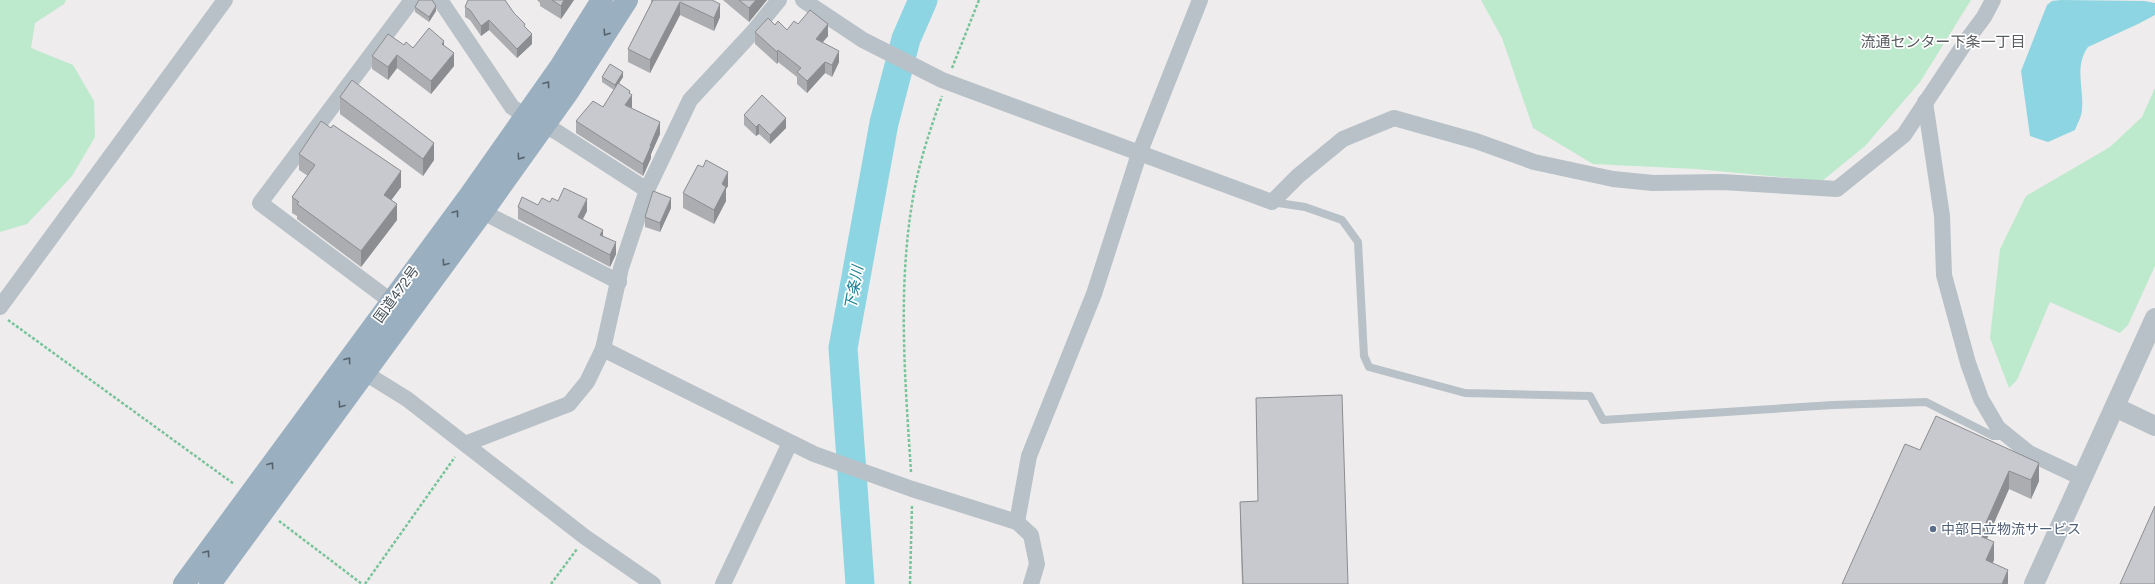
<svg xmlns="http://www.w3.org/2000/svg" width="2155" height="584" viewBox="0 0 2155 584" font-family="Figtree,'Noto Sans JP',sans-serif">
  <style>
    .green { fill: #bde9cc }
    .water { fill: #8dd5e2 }
    .lines { fill: none; stroke-linecap: round; stroke-linejoin: round }
    .river { stroke: #8dd5e2; stroke-width: 29 }
    .path { stroke: #78c49a; stroke-width: 2.5; stroke-dasharray: 3 2; stroke-linecap: butt }
    .service { stroke: #b8c1c7; stroke-width: 8 }
    .minor { stroke: #b8c1c7; stroke-width: 16 }
    .tertiary { stroke: #b8c1c7; stroke-width: 20 }
    .trunk { stroke: #9aafc0; stroke-width: 22 }
    .wall { fill: #abadb1 }
    .shaded-wall { fill: #8b8d90 }
    .building { fill: #c7c9ce; stroke: #8b8d90 }
    .oneway { stroke: #57636c }
    .service-dot { fill: #5c6f8a; stroke: #fff; stroke-width: 1.5 }
    .labels { text-anchor: middle; stroke-width: 3.5; stroke-linejoin: round; paint-order: stroke }
    .street-label { font-size: 14px; fill: #465057; stroke: #fff }
    .service-label { font-size: 14px; fill: #4e5e75; stroke: #fff; text-anchor: start }
    .neighbourhood-label { font-size: 15px; fill: #595c60; stroke: #fff }
    .water-label { font-size: 15px; font-style: italic; fill: #197d90; stroke: #fff }
  </style>
  <rect width="100%" height="100%" fill="#eeecec"/>
  <!-- green -->
  <g class="green">
    <polygon points="0,0 66,0 64,4 35,23 31,48 73,65 94,101 95,137 72,176 27,224 0,232"/>
    <polygon points="1481,0 1971,0 1920,82 1865,146 1822,181 1696,169 1593,164 1533,128 1502,38"/>
    <polygon points="2155,88 2155,266 2128,325 2120,333 2050,302 2017,380 2009,388 1990,338 2000,249 2026,196 2110,147 2142,117"/>
  </g>
  <!-- water -->
  <path class="water" d="M2061,0l83,1 11,2v12l-17,9 -50,23c-14,19 -4,41 -6,62 0,7 -5,15 -7,21l-27,12 -18,-6 -9,-65 26,-66 5,-4z"/>
  <g class="lines">
    <!-- river -->
    <polyline class="river" points="860,584 843,348 884,123 906,39 923,0"/>
    <!-- path -->
    <g class="path">
      <polyline points="952,68 979,0"/>
      <polyline points="8,320 234,484"/>
      <path d="M911,472c-6,-94 -14,-187 3,-280 6,-33 17,-65 28,-96"/>
      <polyline points="279,521 362,584"/>
      <polyline points="365,584 455,457"/>
      <polyline points="551,584 577,549"/>
      <polyline points="910,584 912,505"/>
    </g>
    <!-- service -->
    <polyline class="service" points="1272,202 1305,207 1342,220 1358,242 1364,356 1369,367 1465,393 1590,396 1603,420 1833,405 1926,402 1993,436 2006,436"/>
    <!-- minor -->
    <g class="minor">
      <polyline points="440,0 512,107 525,116 557,132 647,190"/>
      <polyline points="803,0 863,40 942,80 1272,202 1298,176 1343,139 1394,118 1476,141 1534,162 1613,179 1653,183 1722,182 1837,189 1904,135 1969,37 1984,17 1993,0"/>
      <polyline points="1925,102 1942,216 1944,275 1968,363 1981,399 1998,428 2029,453 2082,478"/>
      <polyline points="483,212 619,282"/>
      <polyline points="0,307 225,0"/>
      <polyline points="400,308 260,203 412,0"/>
      <polyline points="603,349 814,454 912,489 1017,522 1031,535 1037,564 1031,584"/>
      <polyline points="365,373 407,399 585,537 653,584"/>
      <polyline points="465,444 569,404 587,382 603,349 621,268 647,190 690,100 753,32 779,0"/>
      <polyline points="1017,522 1029,456 1094,294 1139,154 1200,0"/>
      <polyline points="723,584 790,443"/>
    </g>
    <!-- tertiary -->
    <g class="tertiary">
      <polyline points="2115,407 2155,426"/>
      <polyline points="2034,584 2155,318"/>
    </g>
    <!-- trunk -->
    <g class="trunk">
      <polyline points="184,584 470,195 560,67 602,0"/>
      <polyline points="210,584 486,207 568,92 627,0"/>
    </g>
  </g>
  <!-- wall -->
  <g class="wall">
    <polygon points="537,0 574,0 561,19 540,6 540,3"/>
    <polygon points="651,0 712,0 720,17 714,31 680,15 650,73 628,62 628,49 651,4"/>
    <polygon points="723,0 767,0 749,22"/>
    <polygon points="415,7 436,11 429,22 415,12"/>
    <polygon points="465,7 514,13 525,27 532,44 517,58 489,30 481,36 470,20 465,17"/>
    <polygon points="798,24 828,36 823,42 839,62 832,77 825,73 807,93 797,84 797,77 778,62 777,64 755,44 755,32 775,25 787,30"/>
    <polygon points="404,45 413,48 444,46 454,66 431,94 397,68 388,80 372,69 372,56"/>
    <polygon points="602,77 623,77 618,84 630,94 632,107 631,108 660,134 651,154 651,158 643,176 576,133 576,121 603,107 614,90 602,82"/>
    <polygon points="340,97 434,160 423,176 340,114"/>
    <polygon points="744,115 786,128 770,144 759,134 756,136 744,125"/>
    <polygon points="299,154 401,187 391,200 397,220 361,267 297,219 297,216 292,213 292,197 308,176 299,170"/>
    <polygon points="728,186 726,189 726,201 714,224 683,208 683,193"/>
    <polygon points="558,201 587,211 582,219 603,236 616,254 610,267 518,219 518,207 538,205"/>
    <polygon points="671,208 660,232 645,227 645,217"/>
    <polygon points="1256,398 1348,584 1242,584 1240,520 1240,502 1258,501"/>
    <polygon points="1936,416 2039,481 2031,499 2009,489 1987,539 1994,560 1992,563 2008,584 1842,584 1920,450"/>
  </g>
  <!-- shaded-wall -->
  <g class="shaded-wall">
    <polygon points="564,0 574,0 561,19 561,6"/>
    <polygon points="756,0 767,0 749,22 749,8"/>
    <polygon points="680,2 680,15 650,73 650,60"/>
    <polygon points="720,4 720,17 714,31 714,18"/>
    <polygon points="436,6 436,11 429,22 429,17"/>
    <polygon points="489,20 489,30 481,36 481,26"/>
    <polygon points="828,24 828,36 816,50 816,39"/>
    <polygon points="532,34 532,44 517,58 517,49"/>
    <polygon points="444,41 444,54 442,44"/>
    <polygon points="778,50 778,62 777,64 777,52"/>
    <polygon points="839,51 839,62 832,77 832,65"/>
    <polygon points="454,53 454,66 431,94 431,81"/>
    <polygon points="397,55 397,68 388,80 388,67"/>
    <polygon points="825,62 825,73 807,93 807,81"/>
    <polygon points="623,72 623,77 615,90 615,85"/>
    <polygon points="630,91 630,98 632,95 632,107 625,117 625,105 629,93"/>
    <polygon points="786,118 786,128 770,144 770,135"/>
    <polygon points="660,122 660,134 651,154 651,158 643,176 643,164 650,146"/>
    <polygon points="759,124 759,134 756,136 756,127"/>
    <polygon points="434,143 434,160 423,176 423,159"/>
    <polygon points="401,171 401,187 384,210 384,195"/>
    <polygon points="728,172 728,186 726,189 726,201 714,224 714,210 722,184"/>
    <polygon points="671,198 671,208 660,232 660,223"/>
    <polygon points="587,199 587,211 578,229 578,217"/>
    <polygon points="397,204 397,220 361,267 361,251"/>
    <polygon points="603,230 603,242 600,235"/>
    <polygon points="616,242 616,254 610,267 610,255"/>
    <polygon points="2039,463 2039,481 2031,499 2031,480"/>
    <polygon points="2009,471 2009,489 1980,554 1980,536"/>
    <polygon points="1994,542 1994,560 1986,578 1986,560"/>
    <polygon points="2008,570 2008,584 2002,584"/>
  </g>
  <!-- building -->
  <g class="building">
    <polygon points="419,0 432,0 436,6 429,17 415,7"/>
    <polygon points="468,0 505,0 514,13 525,24 524,26 532,34 517,49 489,20 481,26 470,10 465,7"/>
    <polygon points="552,0 564,0 561,6"/>
    <polygon points="653,0 712,0 720,4 714,18 680,2 650,60 628,49"/>
    <polygon points="739,0 756,0 749,8"/>
    <polygon points="810,10 828,24 816,39 839,51 832,65 825,62 807,81 797,72 801,68 778,50 777,52 755,32 768,18 775,25 778,21 787,30 794,21 798,24"/>
    <polygon points="429,28 444,41 442,44 454,53 431,81 397,55 388,67 372,56 388,34 404,45 406,42 413,48"/>
    <polygon points="610,64 623,72 615,85 602,77"/>
    <polygon points="352,80 434,143 423,159 340,97"/>
    <polygon points="618,83 630,91 629,93 632,95 625,105 660,122 650,146 651,146 643,164 576,121 593,101 603,107"/>
    <polygon points="762,95 786,118 770,135 759,124 756,127 744,115"/>
    <polygon points="321,121 331,128 333,125 401,171 384,195 397,204 361,251 297,204 299,202 292,197 315,165 299,154"/>
    <polygon points="706,160 728,172 722,184 726,187 714,210 683,193 698,165 703,167"/>
    <polygon points="564,188 587,199 578,217 603,230 600,235 616,242 610,255 518,207 522,197 538,205 542,198 550,202 552,198 558,201"/>
    <polygon points="653,191 671,198 660,223 645,217"/>
    <polygon points="1342,395 1348,584 1243,584 1240,502 1258,501 1256,398"/>
    <polygon points="1936,416 2039,463 2031,480 2009,471 1980,536 1994,542 1986,560 2008,570 2002,584 1842,584 1905,444 1920,450"/>
    <polygon points="2155,506 2155,584 2120,584"/>
  </g>
  <!-- one-way arrows -->
  <defs><path id="oneway-chevron" d="M-2-3.5L2.5 0L-2 3.5" fill="none" stroke-width="1.6" stroke-linecap="round" stroke-linejoin="round"/></defs>
  <g class="oneway">
    <use href="#oneway-chevron" transform="translate(606 33) rotate(123)"/>
    <use href="#oneway-chevron" transform="translate(547 84) rotate(-53)"/>
    <use href="#oneway-chevron" transform="translate(520 157) rotate(125)"/>
    <use href="#oneway-chevron" transform="translate(456 213) rotate(-53)"/>
    <use href="#oneway-chevron" transform="translate(445 263) rotate(126)"/>
    <use href="#oneway-chevron" transform="translate(348 360) rotate(-54)"/>
    <use href="#oneway-chevron" transform="translate(341 405) rotate(126)"/>
    <use href="#oneway-chevron" transform="translate(271 465) rotate(-54)"/>
    <use href="#oneway-chevron" transform="translate(207 553) rotate(-54)"/>
  </g>
  <!-- markers -->
  <circle class="service-dot" cx="1933" cy="529" r="4"/>
  <g class="labels">
    <!-- street labels -->
    <g class="street-label">
      <text transform="translate(396 294) rotate(-54)" y="5">国道472号</text>
    </g>
    <!-- service labels -->
    <g class="service-label">
      <text x="1941" y="534">中部日立物流サービス</text>
    </g>
    <!-- neighbourhood labels -->
    <g class="neighbourhood-label">
      <text x="1943" y="47">流通センター下条一丁目</text>
    </g>
    <!-- water labels -->
    <g class="water-label">
      <text transform="translate(854 288) rotate(-80)" y="5">下条川</text>
    </g>
  </g>
</svg>
